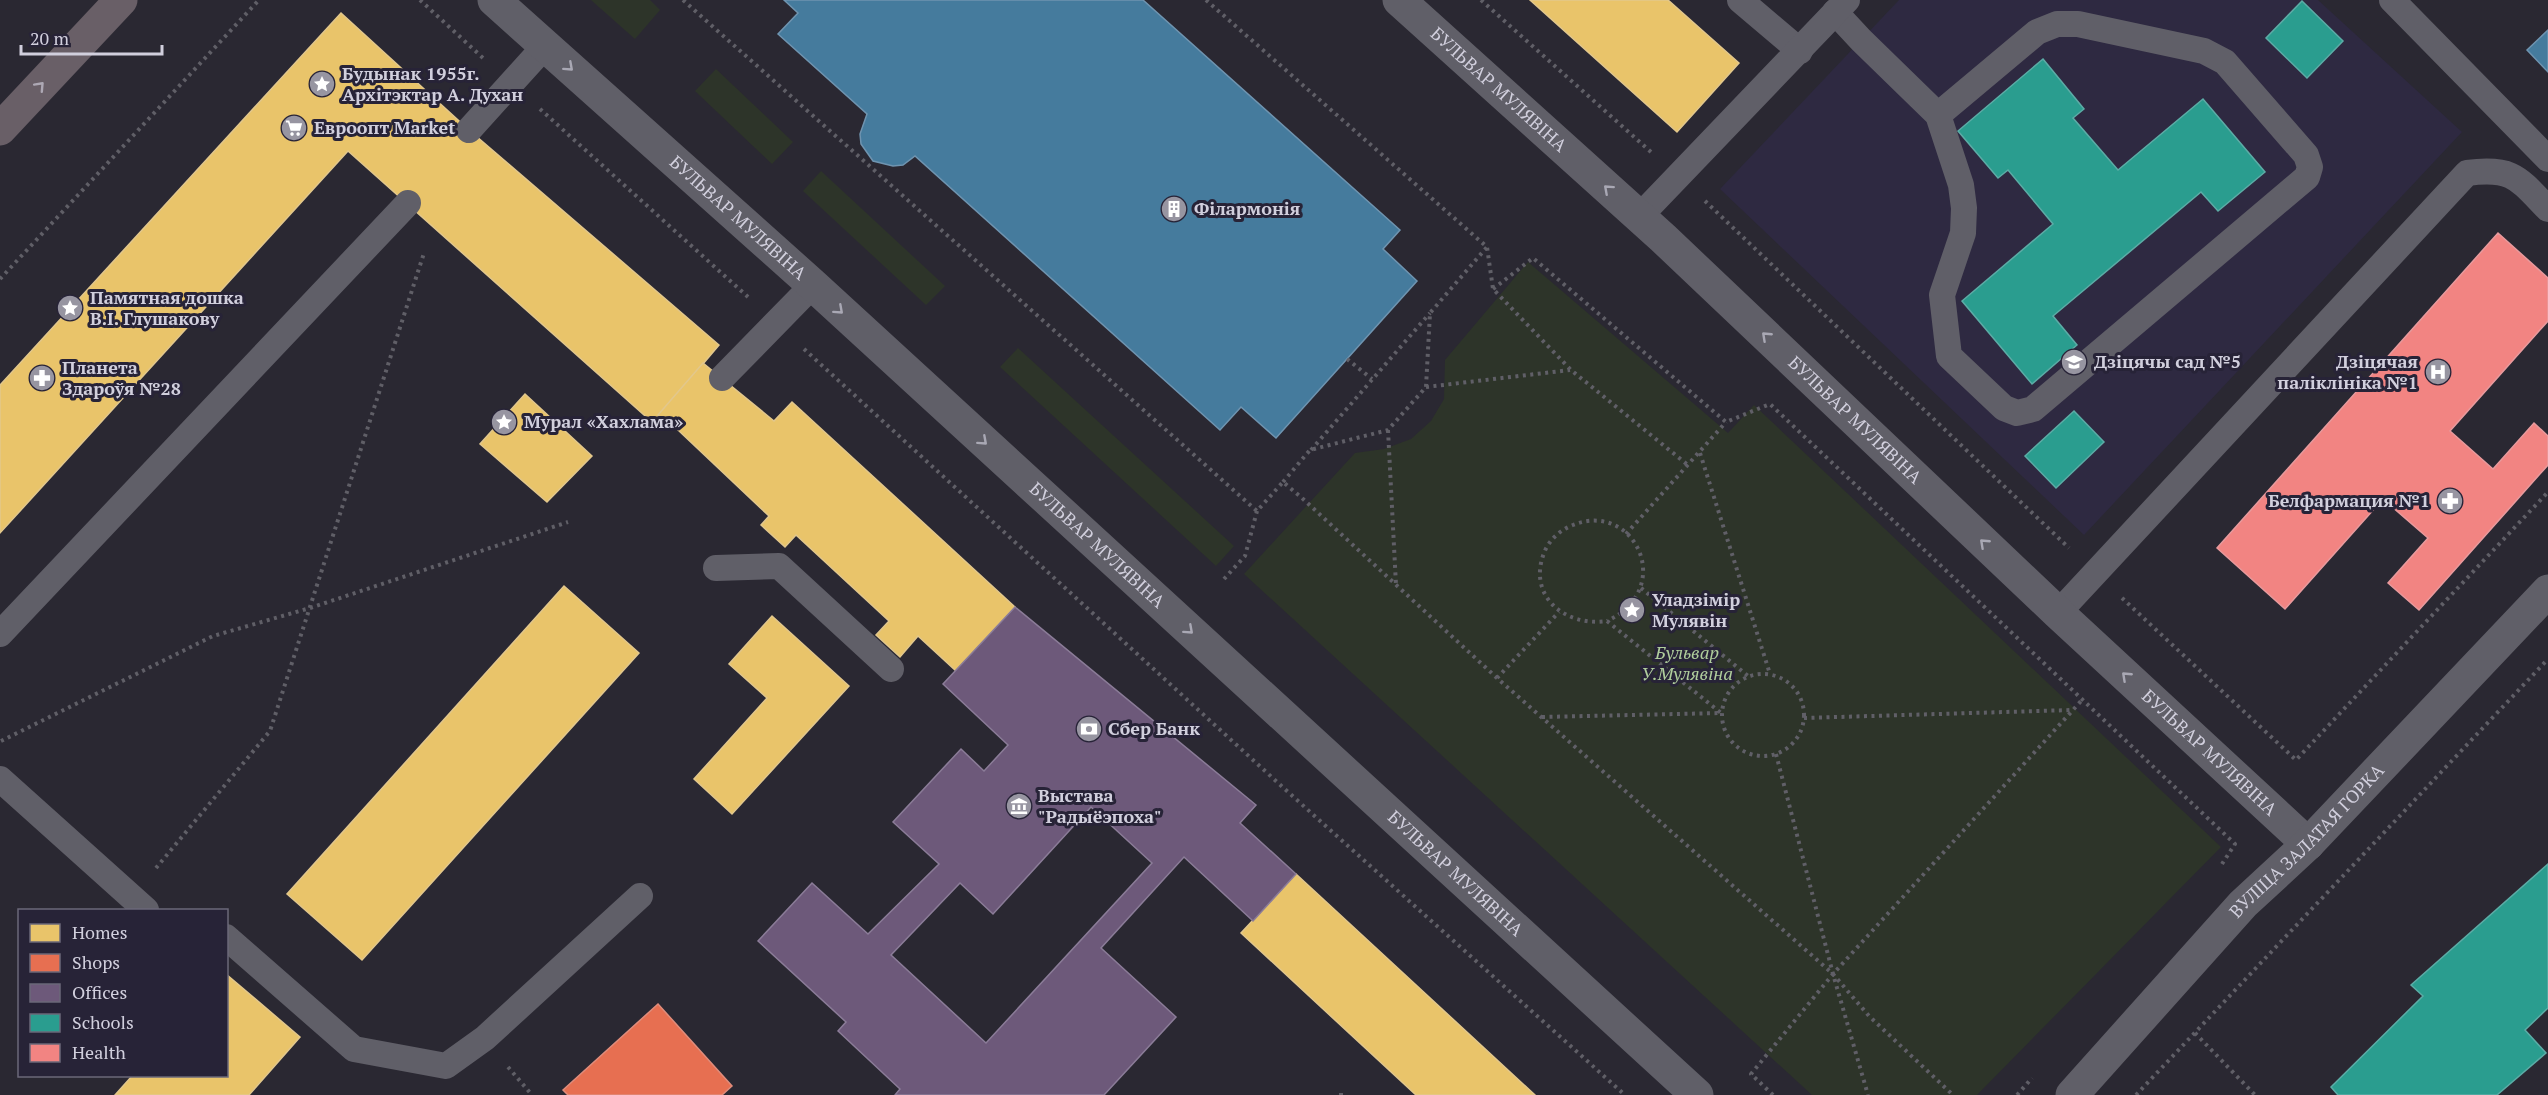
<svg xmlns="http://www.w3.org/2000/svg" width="2548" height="1095" viewBox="0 0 2548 1095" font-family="'PT Serif',serif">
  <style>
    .built { fill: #2e2941 }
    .green { fill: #2d3429 }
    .homes { fill: #e9c46a; stroke: #e2c78c; stroke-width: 1.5 }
    .shops { fill: #e76f51; stroke: #e08c7b; stroke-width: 1.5 }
    .offices { fill: #6d597a; stroke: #8b7c98; stroke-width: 1.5; fill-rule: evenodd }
    .schools { fill: #2a9d8f; stroke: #5caca6; stroke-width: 1.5 }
    .health { fill: #f28482; stroke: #e89a9d; stroke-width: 1.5 }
    .public { fill: #457b9d; stroke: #6f94b0; stroke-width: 1.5 }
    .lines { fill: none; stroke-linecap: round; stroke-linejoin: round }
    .path { stroke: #605f67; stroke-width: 4; stroke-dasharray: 3 4.5; stroke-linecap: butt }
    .service { stroke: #605f68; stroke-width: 26 }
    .minor { stroke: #605f68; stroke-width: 33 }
    .tertiary { stroke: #605f68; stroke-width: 33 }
    .primary { stroke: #695f67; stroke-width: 33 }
    .oneway { stroke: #a9a8b4 }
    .oneway2 { stroke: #ada8b4 }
    .labels { text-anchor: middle; stroke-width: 6; stroke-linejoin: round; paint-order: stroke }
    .poi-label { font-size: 18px; font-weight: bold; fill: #d1cfdd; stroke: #272337; text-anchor: start }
    .street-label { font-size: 18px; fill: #d1cfdd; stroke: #272337 }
    .park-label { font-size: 18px; font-style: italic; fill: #b0ce9c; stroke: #272337 }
  </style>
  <rect width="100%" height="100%" fill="#2a2832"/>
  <!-- built -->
  <polygon class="built" points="1899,0 2318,0 2462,132 2084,535 1720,189"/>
  <!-- green -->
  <g class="green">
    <polygon points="591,0 650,0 660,10 635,39"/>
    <polygon points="716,69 793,142 772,164 695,91"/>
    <polygon points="821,171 945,286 926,305 803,191"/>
    <polygon points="1528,262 1728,433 1754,405 2221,847 1977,1095 1812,1095 1244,574 1355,453 1384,449 1411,439 1431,421 1444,399 1445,360"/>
    <polygon points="1018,348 1234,546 1216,566 1000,367"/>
  </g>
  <!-- homes -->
  <g class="homes">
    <polygon points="1530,0 1668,0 1739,63 1677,132"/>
    <polygon points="341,13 469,130 719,345 653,423 348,151 0,533 0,385"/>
    <polygon points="703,363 774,421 792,402 1015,607 956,671 918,636 900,657 876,635 889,621 796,535 785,547 761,525 769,516 678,430 658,415"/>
    <polygon points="525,394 592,456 547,502 480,444"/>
    <polygon points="564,586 639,653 362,960 287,894"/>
    <polygon points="772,616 849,686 732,814 694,779 767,698 729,664"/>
    <polygon points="1296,874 1535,1095 1416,1095 1241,933"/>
    <polygon points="226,974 300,1037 249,1095 115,1095 132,1076 226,1076"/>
  </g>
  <!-- shops -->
  <polygon class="shops" points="658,1004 732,1086 722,1095 568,1095 563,1090"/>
  <!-- offices -->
  <path class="offices" d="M1015,607l241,198 -16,18 56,51 -43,47 -69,-64 -83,91 75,69 -72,78h-209l5,-6 -62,-58 8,-9 -88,-81 54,-58 56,51 71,-70 -46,-42 68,-73 23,22 24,-26 -65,-61zM1091,807l61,56 -166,180 -95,-88 69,-72 33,31z"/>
  <!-- schools -->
  <g class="schools">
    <polygon points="2302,1 2343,41 2307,78 2266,38"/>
    <polygon points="2043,59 2084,109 2073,118 2118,170 2203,99 2265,172 2218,211 2201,192 2053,316 2077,345 2032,384 1962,301 2053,224 2008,170 1998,178 1958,131"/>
    <polygon points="2074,411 2104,442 2056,488 2025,456"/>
    <polygon points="2548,864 2548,1008 2525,1030 2546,1053 2497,1095 2338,1095 2331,1087 2423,996 2411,985"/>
  </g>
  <!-- health -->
  <polygon class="health" points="2498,233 2548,278 2548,321 2450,431 2493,469 2534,423 2548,436 2548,465 2419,610 2388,583 2428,538 2383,499 2285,609 2217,548"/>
  <!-- public -->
  <g class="public">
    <polygon points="784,0 1143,0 1400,230 1383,249 1417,281 1276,438 1241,407 1220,430 915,156 903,165 893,166 873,161 861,144 860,134 867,114 778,34 798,13"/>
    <polygon points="2548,30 2548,72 2527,50"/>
  </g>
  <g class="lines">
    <!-- path -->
    <g class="path">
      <polyline points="420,0 483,58"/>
      <polyline points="683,0 1257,511 1283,482 1302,498 1497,678 1833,974 1869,1016 1953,1095"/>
      <polyline points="1206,0 1487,247 1493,289 1571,370 1689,466"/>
      <polyline points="1481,0 1651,152"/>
      <polyline points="540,109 748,297"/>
      <polyline points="1705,201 2069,548"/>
      <polyline points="0,279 259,0"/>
      <polyline points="1493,289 1533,258 1726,422 1770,404 2235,844 2222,864"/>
      <polyline points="804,349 1288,792 1625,1095"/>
      <polyline points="1347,359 1372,379"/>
      <polyline points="1426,387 1570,370"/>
      <polyline points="1388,430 1396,585"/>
      <polyline points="1311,450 1430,313"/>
      <polyline points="1700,453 1770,674"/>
      <polyline points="1283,482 1310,450 1388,430 1426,387 1430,313 1487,247"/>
      <polyline points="1626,534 1726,422"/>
      <polyline points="1224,579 1245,556 1257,511"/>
      <polyline points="1641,588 1748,676"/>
      <polyline points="2122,598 2296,760 2548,492"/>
      <circle cx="1763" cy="715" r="41"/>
      <polyline points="1497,678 1559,612"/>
      <path d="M1542,717l179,-4 -114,-92c-41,6 -80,-24 -63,-68 5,-13 16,-23 29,-28 61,-25 104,63 34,96"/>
      <polyline points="1804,718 2072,710"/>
      <polyline points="1,741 213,636 310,608 568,522"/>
      <polyline points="1776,754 1833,974 1868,1095"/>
      <polyline points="156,868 270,731 424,253"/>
      <polyline points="2195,1033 2255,1095"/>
      <polyline points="508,1067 532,1095"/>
      <polyline points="1341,1093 1341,1095"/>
      <polyline points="1773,1095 1751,1074 1833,974 2082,700"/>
      <polyline points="2017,1095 2032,1078"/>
      <polyline points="2136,1095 2548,659"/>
    </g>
    <!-- service -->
    <g class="service">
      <polyline points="1740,0 1800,51"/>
      <polyline points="2392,0 2548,159"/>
      <polyline points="1835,12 1861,40 1938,115 1961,185 1964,208 1963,233 1942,295 1949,356 2004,408 2017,413 2033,409 2307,177 2310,167 2306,155 2225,62 2204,51 2078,24 2057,24 2037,32 1938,115"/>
      <polyline points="469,130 545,46"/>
      <polyline points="1639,217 1847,0"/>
      <polyline points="722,378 813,285"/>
      <polyline points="716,568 779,566 891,669"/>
      <path d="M2058,613l409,-440c46,-6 51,5 81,36"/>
      <polyline points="0,634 408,203"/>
      <polyline points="0,779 146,910"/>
      <polyline points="226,937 354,1049 446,1066 485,1038 640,896"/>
    </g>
    <!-- minor -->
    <g class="minor">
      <path id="s1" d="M494,0l319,285 884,810"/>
      <path id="s2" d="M1399,0l264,238 395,375 250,231"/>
    </g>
    <!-- tertiary -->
    <path class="tertiary" id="s3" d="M2072,1095l171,-191 65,-60 240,-253"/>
    <!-- primary -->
    <polyline class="primary" points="0,129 121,0"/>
  </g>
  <!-- one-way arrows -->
  <defs><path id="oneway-chevron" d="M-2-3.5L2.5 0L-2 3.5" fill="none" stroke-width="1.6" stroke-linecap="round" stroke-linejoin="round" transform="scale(1.5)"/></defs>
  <g class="oneway">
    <use href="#oneway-chevron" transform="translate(569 67) rotate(42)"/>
    <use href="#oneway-chevron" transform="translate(1608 189) rotate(-138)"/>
    <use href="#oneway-chevron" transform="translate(839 310) rotate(42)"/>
    <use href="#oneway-chevron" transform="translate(1766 336) rotate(-137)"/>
    <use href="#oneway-chevron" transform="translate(983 441) rotate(42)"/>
    <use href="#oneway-chevron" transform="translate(1984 543) rotate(-137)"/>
    <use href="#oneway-chevron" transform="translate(1189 630) rotate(42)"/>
    <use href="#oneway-chevron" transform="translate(2126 676) rotate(-137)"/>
  </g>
  <use class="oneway2" href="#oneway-chevron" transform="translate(40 86) rotate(-47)"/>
  <!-- icons -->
  <defs>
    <g id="sight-disc" transform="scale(1.35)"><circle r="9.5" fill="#9795a1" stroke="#272337"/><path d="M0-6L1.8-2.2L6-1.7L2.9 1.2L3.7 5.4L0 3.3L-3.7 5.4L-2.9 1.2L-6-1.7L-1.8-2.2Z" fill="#fff"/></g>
    <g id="supermarket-disc" transform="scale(1.35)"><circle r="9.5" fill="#9795a1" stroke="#272337"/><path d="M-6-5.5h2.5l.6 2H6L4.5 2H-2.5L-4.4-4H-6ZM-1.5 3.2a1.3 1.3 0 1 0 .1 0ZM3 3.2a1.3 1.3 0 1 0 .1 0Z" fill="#fff"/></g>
    <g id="building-disc" transform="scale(1.35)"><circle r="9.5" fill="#9795a1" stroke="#272337"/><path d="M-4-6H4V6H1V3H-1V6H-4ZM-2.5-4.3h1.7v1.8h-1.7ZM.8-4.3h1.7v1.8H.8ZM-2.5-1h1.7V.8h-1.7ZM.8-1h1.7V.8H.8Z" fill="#fff"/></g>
    <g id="school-disc" transform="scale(1.35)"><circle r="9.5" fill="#9795a1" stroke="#272337"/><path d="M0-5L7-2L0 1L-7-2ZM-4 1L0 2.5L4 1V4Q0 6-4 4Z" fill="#fff"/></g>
    <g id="hospital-disc" transform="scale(1.35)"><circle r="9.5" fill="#9795a1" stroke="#272337"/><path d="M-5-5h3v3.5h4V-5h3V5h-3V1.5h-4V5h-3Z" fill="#fff"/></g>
    <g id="pharmacy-disc" transform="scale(1.35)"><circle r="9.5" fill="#9795a1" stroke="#272337"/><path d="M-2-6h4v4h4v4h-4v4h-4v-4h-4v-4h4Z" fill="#fff"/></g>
    <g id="bank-disc" transform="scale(1.35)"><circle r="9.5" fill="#9795a1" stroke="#272337"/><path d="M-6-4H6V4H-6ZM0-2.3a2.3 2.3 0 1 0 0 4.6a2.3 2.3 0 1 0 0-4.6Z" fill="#fff"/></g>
    <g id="museum-disc" transform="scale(1.35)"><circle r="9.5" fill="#9795a1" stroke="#272337"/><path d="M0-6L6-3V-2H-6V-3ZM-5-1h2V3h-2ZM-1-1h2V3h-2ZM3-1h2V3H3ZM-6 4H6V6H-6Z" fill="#fff"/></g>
  </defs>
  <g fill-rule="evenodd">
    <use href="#sight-disc" x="322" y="84"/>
    <use href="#supermarket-disc" x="294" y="128"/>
    <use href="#building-disc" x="1174" y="209"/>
    <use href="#sight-disc" x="70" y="308"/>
    <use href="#school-disc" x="2074" y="362"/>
    <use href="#hospital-disc" x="2438" y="372"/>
    <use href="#pharmacy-disc" x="42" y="378"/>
    <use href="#sight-disc" x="504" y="422"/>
    <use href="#pharmacy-disc" x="2450" y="501"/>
    <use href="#sight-disc" x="1632" y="610"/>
    <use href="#bank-disc" x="1089" y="729"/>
    <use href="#museum-disc" x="1019" y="806"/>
  </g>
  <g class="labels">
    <!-- poi labels -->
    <g class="poi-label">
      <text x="342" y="80">Будынак 1955г.<tspan x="342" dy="21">Архітэктар А. Духан</tspan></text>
      <text x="314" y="134">Евроопт Market</text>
      <text x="1194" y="215">Філармонія</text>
      <text x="90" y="304">Памятная дошка<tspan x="90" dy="21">В.І. Глушакову</tspan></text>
      <text x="2094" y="368">Дзіцячы сад №5</text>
      <text x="2418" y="368" text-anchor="end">Дзіцячая<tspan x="2418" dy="21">паліклініка №1</tspan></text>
      <text x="62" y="374">Планета<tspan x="62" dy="21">Здароўя №28</tspan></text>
      <text x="524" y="428">Мурал «Хахлама»</text>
      <text x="2430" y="507" text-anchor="end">Белфармация №1</text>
      <text x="1652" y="606">Уладзімір<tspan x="1652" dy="21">Мулявін</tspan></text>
      <text x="1108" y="735">Сбер Банк</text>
      <text x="1038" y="802">Выстава<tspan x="1038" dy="21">"Радыёэпоха"</tspan></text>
    </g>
    <!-- street labels -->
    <g class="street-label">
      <text dy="6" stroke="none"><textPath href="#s2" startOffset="134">БУЛЬВАР МУЛЯВІНА</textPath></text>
      <text dy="6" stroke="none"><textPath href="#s1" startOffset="327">БУЛЬВАР МУЛЯВІНА</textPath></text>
      <text dy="6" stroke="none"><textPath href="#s2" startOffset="620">БУЛЬВАР МУЛЯВІНА</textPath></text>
      <text dy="6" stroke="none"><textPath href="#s1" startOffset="813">БУЛЬВАР МУЛЯВІНА</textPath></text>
      <text dy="6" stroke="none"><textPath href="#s2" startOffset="1106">БУЛЬВАР МУЛЯВІНА</textPath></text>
      <text dy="6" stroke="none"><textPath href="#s3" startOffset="346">ВУЛІЦА ЗАЛАТАЯ ГОРКА</textPath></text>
      <text dy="6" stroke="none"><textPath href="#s1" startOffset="1299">БУЛЬВАР МУЛЯВІНА</textPath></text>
    </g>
    <!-- park labels -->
    <g class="park-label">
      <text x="1687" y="659">Бульвар<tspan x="1687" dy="21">У.Мулявіна</tspan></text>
    </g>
  </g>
  <!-- legend -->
  <rect x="18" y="909" width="210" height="168" fill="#272337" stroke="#6b6879" stroke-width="1.5"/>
  <rect x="30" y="924" width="30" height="18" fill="#e9c46a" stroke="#6b6879" stroke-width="1.5"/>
  <text x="72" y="939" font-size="18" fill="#d1cfdd">Homes</text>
  <rect x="30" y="954" width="30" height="18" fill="#e76f51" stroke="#6b6879" stroke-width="1.5"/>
  <text x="72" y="969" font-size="18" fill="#d1cfdd">Shops</text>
  <rect x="30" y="984" width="30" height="18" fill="#6d597a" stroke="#6b6879" stroke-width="1.5"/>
  <text x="72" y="999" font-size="18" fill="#d1cfdd">Offices</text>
  <rect x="30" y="1014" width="30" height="18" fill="#2a9d8f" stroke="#6b6879" stroke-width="1.5"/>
  <text x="72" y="1029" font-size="18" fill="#d1cfdd">Schools</text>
  <rect x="30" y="1044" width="30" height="18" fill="#f28482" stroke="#6b6879" stroke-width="1.5"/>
  <text x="72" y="1059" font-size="18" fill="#d1cfdd">Health</text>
  <!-- scale -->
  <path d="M21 45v9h141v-9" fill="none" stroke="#d1cfdd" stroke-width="3"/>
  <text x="30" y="45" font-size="18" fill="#d1cfdd" stroke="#272337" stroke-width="4.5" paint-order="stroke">20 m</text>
</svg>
